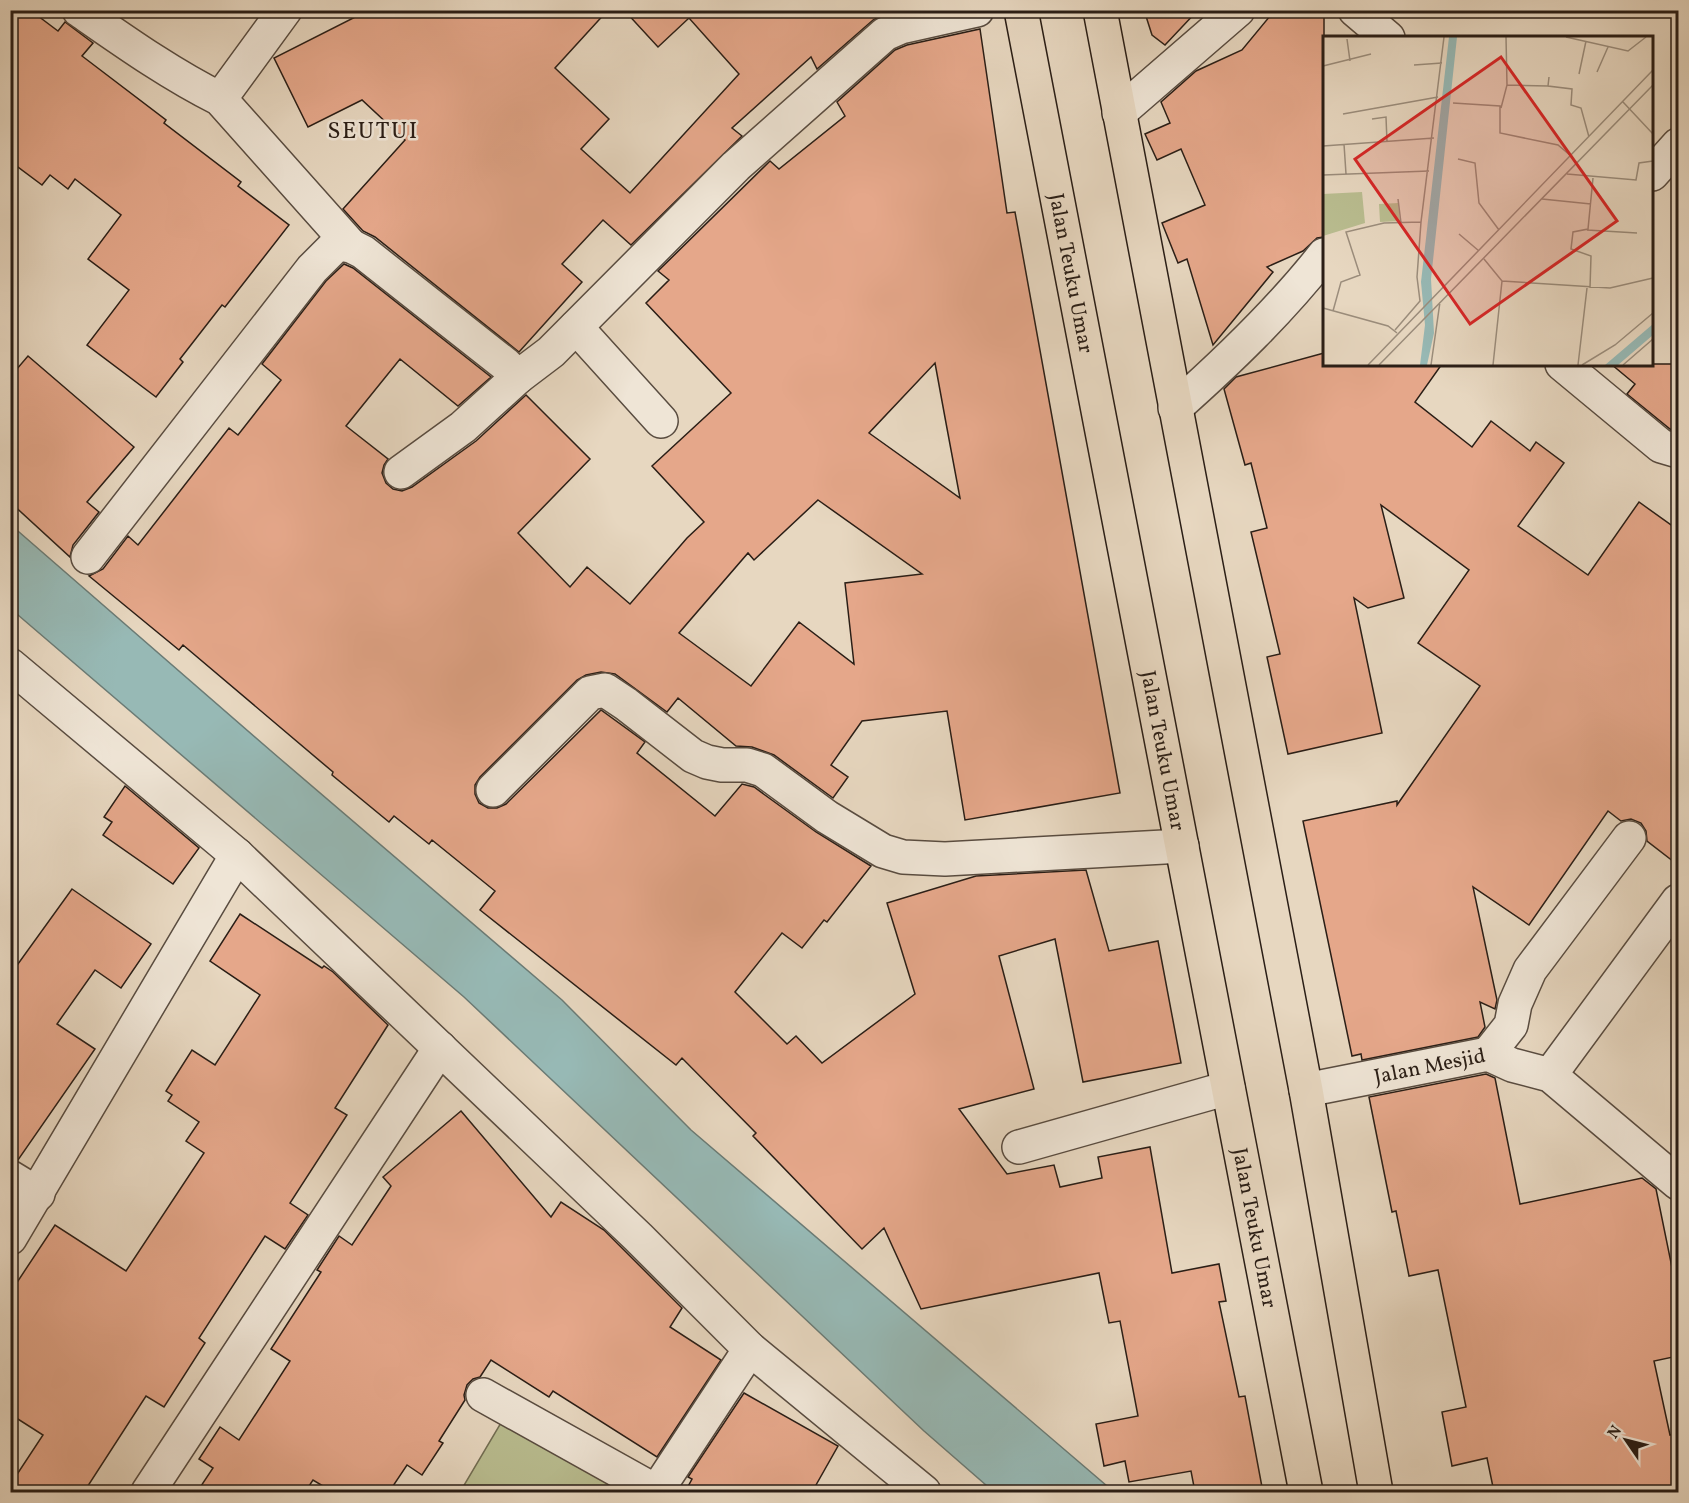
<svg xmlns="http://www.w3.org/2000/svg" width="1689" height="1503" viewBox="0 0 1689 1503" font-family="Vollkorn,serif">
  <style>
    .green { fill: #b9bd90; stroke: #726e53; stroke-width: 1.5 }
    .water { fill: #97b9b5; stroke: #6b7b75; stroke-width: 1.5 }
    .building { fill: #e5a78a; stroke: #2a1e16; stroke-width: 1.5; fill-rule: evenodd }
    .lines { fill: none; stroke-linecap: round; stroke-linejoin: round }
    .minor-casing { stroke: #594c40; stroke-width: 36 }
    .highway-casing { stroke: #2a1e16; stroke-width: 36 }
    .minor { stroke: #efe5d6; stroke-width: 33 }
    .highway { stroke: #e7d7c0; stroke-width: 33 }
    .labels { text-anchor: middle; stroke-width: 5; stroke-linejoin: round; paint-order: stroke }
    .street-label { font-size: 21px; fill: #2a1e16; stroke: #efe5d6 }
    .quarter-label { font-size: 24px; letter-spacing: 1.5px; fill: #2a1e16; stroke: #efe5d6 }
    .inset-road { fill: none; stroke: #9b8d7c; stroke-width: 1.5 }
    .view { fill: #d62828; fill-opacity: 0.15; stroke: #d62828; stroke-width: 3 }
    .inset-edge { fill: none; stroke: #2a1e16; stroke-width: 3 }
  </style>
  <rect width="100%" height="100%" fill="#e7d7c0"/>
  <filter id="stains"><feTurbulence type="fractalNoise" baseFrequency=".00333" numOctaves="4"/><feColorMatrix values="0 0 0 0 .2 0 0 0 0 .09 0 0 0 0 .02 0 0 0 .5 -.17"/></filter>
  <radialGradient id="worn" r=".72"><stop offset=".6" stop-color="#630" stop-opacity="0"/><stop offset="1" stop-color="#630" stop-opacity=".3"/></radialGradient>
  <!-- green -->
  <polygon class="green" points="505,1416 637,1492 460,1492"/>
  <!-- water -->
  <polygon class="water" points="11,525 278,757 562,1000 691,1130 1114,1492 994,1492 924,1431 464,997 11,609"/>
  <!-- building -->
  <g class="building">
    <polygon points="10,10 30,10 58,31 65,22 93,43 82,56 166,120 164,123 241,182 238,186 289,225 225,307 222,305 180,359 183,362 156,397 87,345 129,290 88,259 121,215 75,179 68,189 50,175 42,185 10,161"/>
    <polygon points="369,10 608,10 555,68 609,119 581,149 630,193 739,74 689,18 658,47 624,10 892,10 873,20 817,69 811,57 732,128 742,136 631,245 603,220 562,264 582,282 519,352 375,237 363,231 343,209 405,140 362,100 308,127 274,58"/>
    <polygon points="1144,10 1198,10 1165,45 1152,35"/>
    <polygon points="1275,10 1324,10 1324,237 1317,238 1303,251 1267,267 1273,272 1213,345 1187,259 1178,263 1162,223 1205,205 1181,149 1157,160 1145,134 1170,123 1161,102 1196,71 1242,50"/>
    <path d="M980,29l27,184 8,-1 105,581 -155,27 -18,-109 -85,10 -31,44 17,12 -15,21 -59,-43 -22,-8 -16,-1 -58,-48 -11,14 -52,-38 -14,-2 -15,3 -9,5 -97,97 -5,8v9l4,9 9,5h9l9,-4 95,-94 44,32 -8,11 78,63 27,-32 12,3 62,45 55,34 -44,56 -3,-2 -22,28 -20,-15 -47,59 52,52 9,-8 26,27 93,-69 -28,-91 89,-27 110,-6 23,81 49,-10 23,122 -98,19 -28,-143 -56,17 35,133 -75,20 48,65 47,-9 6,22 42,-9 -4,-21 52,-10 22,126 47,-9 7,37 -7,1 20,95 6,-1 17,91 -32,5h-35l-4,-21 -62,11 -4,-21 -21,5 -8,-42 42,-8 -18,-95 -11,2 -10,-50 -178,36 -37,-81 -22,21 -109,-113 3,-3 -74,-75 -6,7 -196,-155 15,-19 -63,-51 -3,4 -35,-28 -5,6 -57,-47 1,-3 -150,-127 -4,5 -90,-74 14,-7 25,-33 10,9 91,-117 9,7 43,-55 -19,-16 64,-83 18,-17 9,4 138,109 -33,29 -58,-47 -54,67 42,33 -4,6 -2,8 4,10 7,6 9,2 10,-4 64,-46 50,-46 64,64 -72,74 52,54 17,-20 43,37 57,-66 17,-16 -52,-56 79,-73 -85,-90 23,-23 -11,-9 112,-110 9,8 66,-53 -8,-14 58,-52 12,-5zM935,363l11,60 14,75 -91,-65zM818,500l104,74 -77,9 9,81 -55,-42 -48,64 -72,-53 69,-80 6,7z"/>
    <polygon points="1324,353 1324,364 1442,364 1415,402 1472,447 1491,421 1530,451 1536,442 1564,463 1518,526 1588,575 1639,502 1678,530 1678,865 1647,841 1646,831 1641,823 1631,819 1621,821 1608,811 1529,925 1473,887 1497,1000 1495,1009 1480,1002 1485,1027 1478,1037 1362,1060 1361,1054 1352,1056 1303,821 1397,801 1397,805 1480,686 1418,643 1469,570 1381,505 1404,598 1368,608 1354,598 1382,733 1288,754 1267,657 1280,654 1251,532 1267,528 1251,463 1245,465 1224,389 1236,377"/>
    <polygon points="28,356 134,447 87,502 99,512 73,545 70,557 10,502 10,377"/>
    <polygon points="1611,364 1678,364 1678,432 1670,429 1627,394 1635,384"/>
    <polygon points="125,786 199,848 173,884 103,835 112,822 104,817"/>
    <polygon points="72,889 151,944 121,988 95,970 57,1024 95,1049 18,1160 10,1158 10,975"/>
    <polygon points="240,914 322,968 324,966 333,972 388,1025 335,1108 347,1115 290,1203 308,1215 285,1249 265,1236 199,1338 205,1343 164,1407 146,1396 84,1492 10,1492 10,1485 43,1435 10,1414 10,1293 55,1225 126,1271 204,1153 186,1141 199,1122 168,1101 172,1095 166,1091 192,1050 215,1065 260,995 210,961"/>
    <polygon points="1486,1074 1495,1078 1520,1204 1642,1178 1656,1189 1678,1297 1678,1356 1654,1361 1670,1435 1678,1433 1678,1492 1494,1492 1487,1458 1452,1466 1442,1412 1466,1407 1438,1270 1409,1276 1396,1211 1392,1212 1369,1097"/>
    <polygon points="461,1111 551,1217 561,1202 604,1230 682,1308 670,1327 721,1360 657,1457 553,1391 549,1397 491,1360 480,1377 473,1379 467,1385 464,1395 465,1400 439,1441 443,1443 422,1475 407,1465 389,1492 333,1492 313,1480 305,1492 197,1492 213,1468 199,1459 220,1427 239,1440 290,1361 271,1349 321,1272 317,1270 339,1236 352,1245 391,1186 383,1177"/>
    <polygon points="744,1393 838,1446 812,1492 685,1492 692,1479 688,1477"/>
  </g>
  <g class="lines">
    <!-- minor casing -->
    <g class="minor-casing">
      <g id="minor">
        <path d="M79,10c46,32 91,64 141,89l131,147"/>
        <polyline points="1355,10 1388,38"/>
        <polyline points="220,99 285,10"/>
        <polyline points="1119,113 1238,10"/>
        <polyline points="1652,174 1678,145"/>
        <polyline points="576,327 661,421"/>
        <polyline points="1562,364 1661,446 1678,451"/>
        <path d="M1175,408c54,-48 105,-97 149,-153"/>
        <polyline points="401,472 463,427 518,377"/>
        <polyline points="88,557 312,269 337,244 351,246 363,252 505,364 518,377 551,352 736,166 885,34 901,27 977,10"/>
        <polyline points="10,665 237,855 638,1237 750,1349 924,1492"/>
        <polyline points="493,790 590,693 605,690 626,704 693,756 707,762 722,765 747,765 763,770 827,817 883,851 903,857 945,859 1182,846"/>
        <polyline points="1488,1054 1511,1025 1515,1004 1530,970 1629,838"/>
        <polyline points="1550,1075 1678,901"/>
        <path id="s1" d="M1306,1090l182,-36 24,11 38,10 128,108"/>
        <polyline points="1019,1147 1228,1088"/>
        <polyline points="10,1177 38,1194"/>
        <polyline points="10,1238 237,855"/>
        <polyline points="483,1395 657,1492"/>
        <polyline points="148,1492 440,1048"/>
        <polyline points="656,1492 750,1349"/>
      </g>
    </g>
    <!-- highway casing -->
    <g class="highway-casing">
      <g id="highway">
        <path id="s2" d="M1021,10l285,1482"/>
        <polyline points="1100,10 1306,1090 1376,1492"/>
      </g>
    </g>
    <!-- minor -->
    <use href="#minor" class="minor"/>
    <!-- highway -->
    <use href="#highway" class="highway"/>
  </g>
  <g class="labels">
    <!-- street labels -->
    <g class="street-label">
      <text dy="7" stroke="none"><textPath href="#s2" startOffset="268">Jalan Teuku Umar</textPath></text>
      <text dy="7" stroke="none"><textPath href="#s2" startOffset="754">Jalan Teuku Umar</textPath></text>
      <text dy="7" stroke="none"><textPath href="#s1" startOffset="126">Jalan Mesjid</textPath></text>
      <text dy="7" stroke="none"><textPath href="#s2" startOffset="1240">Jalan Teuku Umar</textPath></text>
    </g>
    <!-- quarter labels -->
    <g class="quarter-label">
      <text x="373" y="138">SEUTUI</text>
    </g>
  </g>
  <!-- overview -->
  <g transform="translate(1323 36)">
    <rect width="330" height="330" fill="#e7d7c0"/>
    <path d="M39,156l3,31 -42,13v-42zM75,167l2,18 -20,1 -1,-18z" fill="#b9bd90"/>
    <path d="M126,1h8l-26,242 3,54 -7,32h-7l5,-40 -4,-43zM330,288v11l-35,30h-13z" fill="#97b9b5"/>
    <path class="inset-road" d="M243,1l62,14 18,-14M24,3l3,22M91,29l28,-2M0,30l48,-12M274,36l11,-25M256,38l7,-33M226,41l-1,9 24,3 -1,16 10,3 8,29M184,49l41,1M300,66l30,32M130,67l47,3v27l58,12 13,11M178,72l6,-23 -1,-48M20,78l95,-17M49,83l14,-2 1,25M21,108l2,30M0,110l111,-8M135,123l17,4 4,40 20,27M244,138l69,6 3,-17 14,-2M0,139l106,-4M75,163l3,24M219,163l49,5M264,194l50,3M136,198l20,17M161,223l18,22 -9,84M179,245l108,7 43,-10M267,252l1,-32 -20,-7 2,-17 15,-3 5,-51M0,272l65,18 9,7M10,275l8,-29 19,-7 -14,-43 38,-9 37,-1M72,294l25,-29 -3,-24 4,-55 23,-185M45,329l285,-295M56,329l274,-280M108,329l9,-63M255,329l9,-77M259,329l33,-20 38,-32M300,329l30,-26"/>
    <path class="view" d="M178,21l116,164 -147,103 -115,-165z"/>
    <rect width="330" height="330" class="inset-edge"/>
  </g>
  <!-- margin -->
  <rect width="1689" height="1503" fill="none" stroke="#e7d7c0" stroke-width="36"/>
  <rect x="12" y="12" width="1665" height="1479" fill="none" stroke="#2a1e16" stroke-width="3"/>
  <rect x="18" y="18" width="1653" height="1467" fill="none" stroke="#2a1e16" stroke-width="1.5"/>
  <!-- north arrow -->
  <g transform="translate(1626 1440) rotate(305)" stroke="#efe5d6" stroke-width="4.5" paint-order="stroke">
  <path d="M0-4.5L10 22L0 15L-10 22Z" fill="#2a1e16"/>
  <text y="-9" font-size="16" font-weight="bold" text-anchor="middle" fill="#2a1e16">N</text>
  </g>
  <rect width="100%" height="100%" filter="url(#stains)"/>
  <rect width="100%" height="100%" fill="url(#worn)"/>
</svg>
